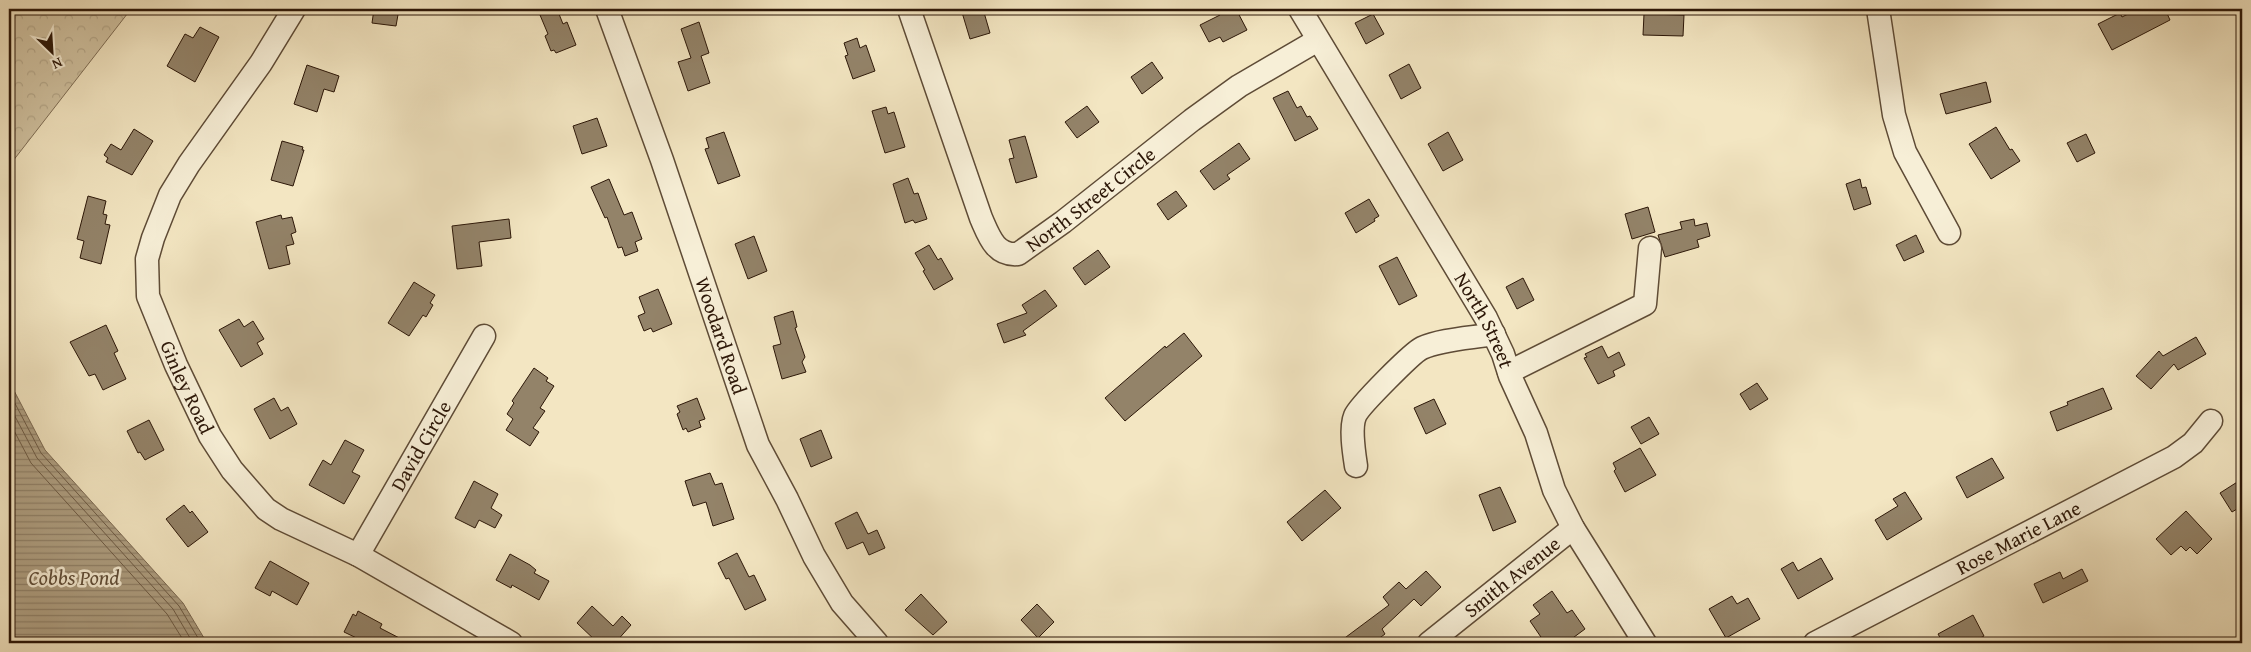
<svg xmlns="http://www.w3.org/2000/svg" width="2251" height="652" viewBox="0 0 2251 652" font-family="'Gentium Book Plus',serif">
  <style>
    .forest { fill: url(#forest-crowns); stroke: #7e6d55 }
    .water { fill: url(#water-rules); stroke: #7b6952 }
    .lines { fill: none; stroke-linecap: round; stroke-linejoin: round }
    .shore { stroke: #6e5c46; stroke-width: 1 }
    .building { fill: #938369; stroke: #2c1708 }
    .minor-casing { stroke: #5e4b36; stroke-width: 25 }
    .minor { stroke: #f7efd7; stroke-width: 22 }
    .labels { text-anchor: middle; stroke-width: 5; stroke-linejoin: round; paint-order: stroke }
    .street-label { font-size: 20px; fill: #2c1708; stroke: #f7efd7 }
    .water-label { font-size: 21px; font-style: italic; fill: #604e39; stroke: #f7efd7 }
  </style>
  <defs>
    <pattern id="forest-crowns" width="20" height="18" patternUnits="userSpaceOnUse" patternTransform="scale(1.25)"><rect width="20" height="18" fill="#d1c3a2"/><path d="M2 6a3 3 0 1 1 6 0M12 15a3 3 0 1 1 6 0" fill="none" stroke="#b4a78a"/></pattern>
    <pattern id="water-rules" width="6" height="5" patternUnits="userSpaceOnUse" patternTransform="scale(1.25)"><rect width="6" height="5" fill="#afa083"/><path d="M0 2.5h6" fill="none" stroke="#8f8169"/></pattern>
  </defs>
  <rect width="100%" height="100%" fill="#f3e6c2"/>
  <filter id="stains"><feTurbulence type="fractalNoise" baseFrequency=".004" numOctaves="4"/><feColorMatrix values="0 0 0 0 .2 0 0 0 0 .09 0 0 0 0 .02 0 0 0 .5 -.17"/></filter>
  <radialGradient id="worn" r=".72"><stop offset=".6" stop-color="#630" stop-opacity="0"/><stop offset="1" stop-color="#630" stop-opacity=".3"/></radialGradient>
  <!-- forest -->
  <polygon class="forest" points="9,9 131,9 9,166"/>
  <!-- water -->
  <polygon class="water" points="9,381 45,450 183,603 207,643 9,643"/>
  <g class="lines">
    <!-- shore -->
    <g class="shore">
      <polyline points="9,392 41,453 179,606 201,643"/>
      <polyline points="9,405 37,458 173,609 193,643"/>
      <polyline points="9,421 31,463 167,614 185,643"/>
    </g>
  </g>
  <!-- building -->
  <g class="building">
    <polygon points="374,9 399,9 396,26 372,23"/>
    <polygon points="557,9 563,24 567,22 576,45 556,53 554,50 551,51 545,36 548,34 540,15"/>
    <polygon points="961,9 983,9 990,33 970,39"/>
    <polygon points="1216,9 1236,9 1247,30 1223,42 1220,37 1209,42 1200,25 1220,15"/>
    <polygon points="2138,9 2165,9 2170,20 2112,50 2098,24 2120,13 2122,17"/>
    <polygon points="1373,14 1384,34 1366,44 1355,23"/>
    <polygon points="1644,14 1684,15 1683,36 1643,35"/>
    <polygon points="699,22 709,53 701,56 710,83 688,91 678,62 691,58 681,29"/>
    <polygon points="200,27 219,37 195,82 167,66 185,34 193,38"/>
    <polygon points="857,38 860,48 866,45 875,71 853,79 845,56 848,55 844,43"/>
    <polygon points="1152,62 1163,78 1142,94 1131,77"/>
    <polygon points="1409,64 1421,88 1401,99 1389,75"/>
    <polygon points="307,65 339,76 334,92 324,89 317,112 294,104"/>
    <polygon points="1986,82 1991,102 1946,114 1940,94"/>
    <polygon points="1288,91 1297,108 1301,106 1307,117 1310,116 1318,129 1295,141 1273,98"/>
    <polygon points="1087,106 1099,122 1077,138 1065,122"/>
    <polygon points="886,107 888,114 894,112 905,147 885,153 872,111"/>
    <polygon points="597,118 607,146 582,154 573,126"/>
    <polygon points="1996,127 2010,150 2012,149 2020,161 1991,179 1969,144"/>
    <polygon points="134,129 153,141 132,175 106,162 108,158 104,155 111,144 121,150"/>
    <polygon points="724,132 740,176 718,184 705,149 709,148 706,138"/>
    <polygon points="1448,132 1463,160 1443,171 1428,144"/>
    <polygon points="2086,134 2095,153 2077,162 2067,143"/>
    <polygon points="1025,136 1037,177 1016,183 1009,159 1014,158 1009,140"/>
    <polygon points="282,141 303,147 302,150 304,150 293,186 271,180"/>
    <polygon points="1239,143 1250,159 1227,175 1230,179 1214,190 1200,171"/>
    <polygon points="908,178 914,194 918,193 927,219 915,223 913,220 905,223 893,184"/>
    <polygon points="609,179 624,215 632,212 642,239 635,242 638,251 625,256 622,247 618,248 607,217 605,218 591,187"/>
    <polygon points="1860,179 1862,188 1866,187 1871,204 1854,210 1846,184"/>
    <polygon points="1176,191 1187,206 1168,220 1157,204"/>
    <polygon points="88,196 106,201 103,214 107,215 105,224 110,225 101,264 80,258 84,241 77,239"/>
    <polygon points="1369,199 1379,216 1374,219 1375,221 1356,233 1345,213"/>
    <polygon points="1648,207 1655,232 1632,239 1625,214"/>
    <polygon points="281,215 282,219 292,217 296,232 291,234 294,244 286,246 290,264 269,269 256,222"/>
    <polygon points="509,219 511,238 479,242 482,266 457,269 452,226"/>
    <polygon points="1694,219 1695,226 1707,223 1710,236 1697,240 1699,247 1665,257 1658,235 1682,229 1680,222"/>
    <polygon points="1916,235 1924,252 1904,261 1896,245"/>
    <polygon points="754,236 767,271 748,279 735,244"/>
    <polygon points="929,245 938,260 941,258 953,279 934,290 923,271 925,270 915,253"/>
    <polygon points="1098,250 1110,267 1085,285 1073,268"/>
    <polygon points="1397,257 1417,296 1399,305 1379,266"/>
    <polygon points="1523,278 1534,300 1517,309 1506,287"/>
    <polygon points="414,282 435,295 430,303 433,305 426,317 423,315 409,336 388,323"/>
    <polygon points="658,289 672,324 653,332 651,328 644,331 638,316 645,313 639,297"/>
    <polygon points="1045,290 1057,306 1023,331 1026,335 1004,343 997,324 1027,313 1022,305"/>
    <polygon points="793,311 797,327 795,328 805,357 802,362 806,372 782,379 773,346 781,344 774,317"/>
    <polygon points="239,319 244,327 253,321 264,339 257,343 263,354 241,367 219,330"/>
    <polygon points="106,325 118,351 114,353 126,379 103,390 95,374 89,376 70,342"/>
    <polygon points="1184,333 1202,356 1125,421 1105,398 1165,346 1166,348"/>
    <polygon points="2196,337 2206,354 2178,370 2174,364 2151,389 2136,376 2159,351 2163,356"/>
    <polygon points="1602,346 1608,358 1619,352 1625,365 1613,371 1615,376 1598,384 1584,358 1587,357 1585,354"/>
    <polygon points="534,368 548,378 546,381 554,386 540,408 545,411 533,428 539,432 530,446 506,430 513,419 507,414 514,403 512,401"/>
    <polygon points="1757,383 1768,399 1750,410 1740,394"/>
    <polygon points="2103,388 2112,409 2057,431 2050,412 2068,405 2067,402"/>
    <polygon points="274,398 281,411 288,407 297,424 270,439 254,409"/>
    <polygon points="697,398 705,419 699,421 701,427 688,432 686,428 683,430 677,414 680,412 677,406"/>
    <polygon points="1434,399 1446,424 1426,434 1414,408"/>
    <polygon points="1649,417 1659,434 1641,444 1631,427"/>
    <polygon points="149,420 164,450 145,460 140,452 138,453 127,431"/>
    <polygon points="821,430 832,458 811,467 800,439"/>
    <polygon points="345,440 364,450 352,472 360,476 344,504 309,485 323,460 331,465"/>
    <polygon points="1640,448 1656,475 1625,492 1614,471 1616,469 1613,463"/>
    <polygon points="1992,458 2004,478 1967,498 1956,477"/>
    <polygon points="710,473 715,485 722,483 734,519 713,526 706,502 693,506 685,481"/>
    <polygon points="2242,479 2242,506 2232,512 2220,493"/>
    <polygon points="474,481 498,494 491,508 502,515 495,528 479,520 475,528 455,518"/>
    <polygon points="1500,487 1516,522 1493,531 1479,495"/>
    <polygon points="1325,490 1341,508 1302,541 1287,522"/>
    <polygon points="1905,492 1922,519 1887,540 1875,520 1898,506 1893,499"/>
    <polygon points="184,505 190,513 192,511 208,532 188,547 166,519"/>
    <polygon points="2186,511 2212,539 2197,554 2190,547 2186,551 2181,546 2171,555 2156,539"/>
    <polygon points="857,512 868,534 877,530 885,548 869,555 863,542 847,549 835,523"/>
    <polygon points="737,553 749,577 754,575 766,600 745,610 729,578 726,579 718,563"/>
    <polygon points="510,554 530,565 536,570 534,573 549,581 539,600 512,585 511,588 496,580"/>
    <polygon points="1821,558 1833,579 1798,599 1781,569 1793,562 1798,571"/>
    <polygon points="270,561 309,583 297,605 272,591 270,596 255,588"/>
    <polygon points="2082,569 2088,581 2043,603 2034,584 2060,572 2063,579"/>
    <polygon points="1426,571 1441,587 1421,606 1414,599 1382,629 1385,634 1373,643 1338,643 1389,605 1383,597 1399,582 1406,589"/>
    <polygon points="1552,591 1567,613 1572,610 1585,629 1566,643 1545,643 1530,621 1540,614 1533,605"/>
    <polygon points="921,594 947,622 933,635 905,610"/>
    <polygon points="1732,596 1737,604 1748,598 1760,619 1726,638 1709,609"/>
    <polygon points="1037,604 1054,622 1038,638 1021,620"/>
    <polygon points="592,606 613,626 622,616 631,625 615,643 598,643 577,623"/>
    <polygon points="358,611 382,624 380,628 409,643 367,643 344,632 353,614 356,616"/>
    <polygon points="1973,615 1984,636 1971,643 1943,643 1938,634"/>
  </g>
  <g class="lines">
    <!-- minor casing -->
    <g class="minor-casing">
      <g id="minor">
        <path id="s1" d="M294,9l-33,54 -72,101 -19,31 -17,43 -6,21 1,37 28,69 34,71 22,34 34,39 15,10 77,36 153,88"/>
        <path id="s2" d="M607,9l55,151 96,285 29,54 27,57 28,47 35,40"/>
        <path id="s3" d="M909,9l72,209c8,18 14,38 37,36l45,-32 129,-102 47,-34 79,-46"/>
        <path id="s4" d="M1300,9l186,309 17,36 7,22 26,57 18,57 19,38 72,115"/>
        <polyline points="1878,9 1894,115 1905,152 1949,233"/>
        <polyline points="1509,372 1645,304 1650,248"/>
        <path d="M1356,466c-2,-13 -6,-38 -1,-50 4,-10 58,-64 67,-68 20,-9 50,-10 72,-14"/>
        <path id="s5" d="M358,555l126,-219"/>
        <path id="s6" d="M1429,643l144,-115"/>
        <path id="s7" d="M1815,643l359,-186 19,-14 18,-22"/>
      </g>
    </g>
    <!-- minor -->
    <use href="#minor" class="minor"/>
  </g>
  <g class="labels">
    <!-- street labels -->
    <g class="street-label">
      <text dy="7" stroke="none"><textPath href="#s3" startOffset="368">North Street Circle</textPath></text>
      <text dy="7" stroke="none"><textPath href="#s4" startOffset="362">North Street</textPath></text>
      <text dy="7" stroke="none"><textPath href="#s2" startOffset="346">Woodard Road</textPath></text>
      <text dy="7" stroke="none"><textPath href="#s1" startOffset="428">Ginley Road</textPath></text>
      <text dy="7" stroke="none"><textPath href="#s5" startOffset="126">David Circle</textPath></text>
      <text dy="7" stroke="none"><textPath href="#s7" startOffset="229">Rose Marie Lane</textPath></text>
      <text dy="7" stroke="none"><textPath href="#s6" startOffset="106">Smith Avenue</textPath></text>
    </g>
    <!-- water labels -->
    <g class="water-label">
      <text x="74" y="585">Cobbs Pond</text>
    </g>
  </g>
  <!-- margin -->
  <rect width="2251" height="652" fill="none" stroke="#f3e6c2" stroke-width="30"/>
  <rect x="10" y="10" width="2231" height="632" fill="none" stroke="#2c1708" stroke-width="2.5"/>
  <rect x="15" y="15" width="2221" height="622" fill="none" stroke="#2c1708"/>
  <!-- north arrow -->
  <g transform="translate(52 52) rotate(155)" stroke="#f7efd7" stroke-width="4" paint-order="stroke">
  <path d="M0-4L9 19L0 12L-9 19Z" fill="#2c1708"/>
  <text y="-8" font-size="14" font-weight="bold" text-anchor="middle" fill="#2c1708">N</text>
  </g>
  <rect width="100%" height="100%" filter="url(#stains)"/>
  <rect width="100%" height="100%" fill="url(#worn)"/>
</svg>
